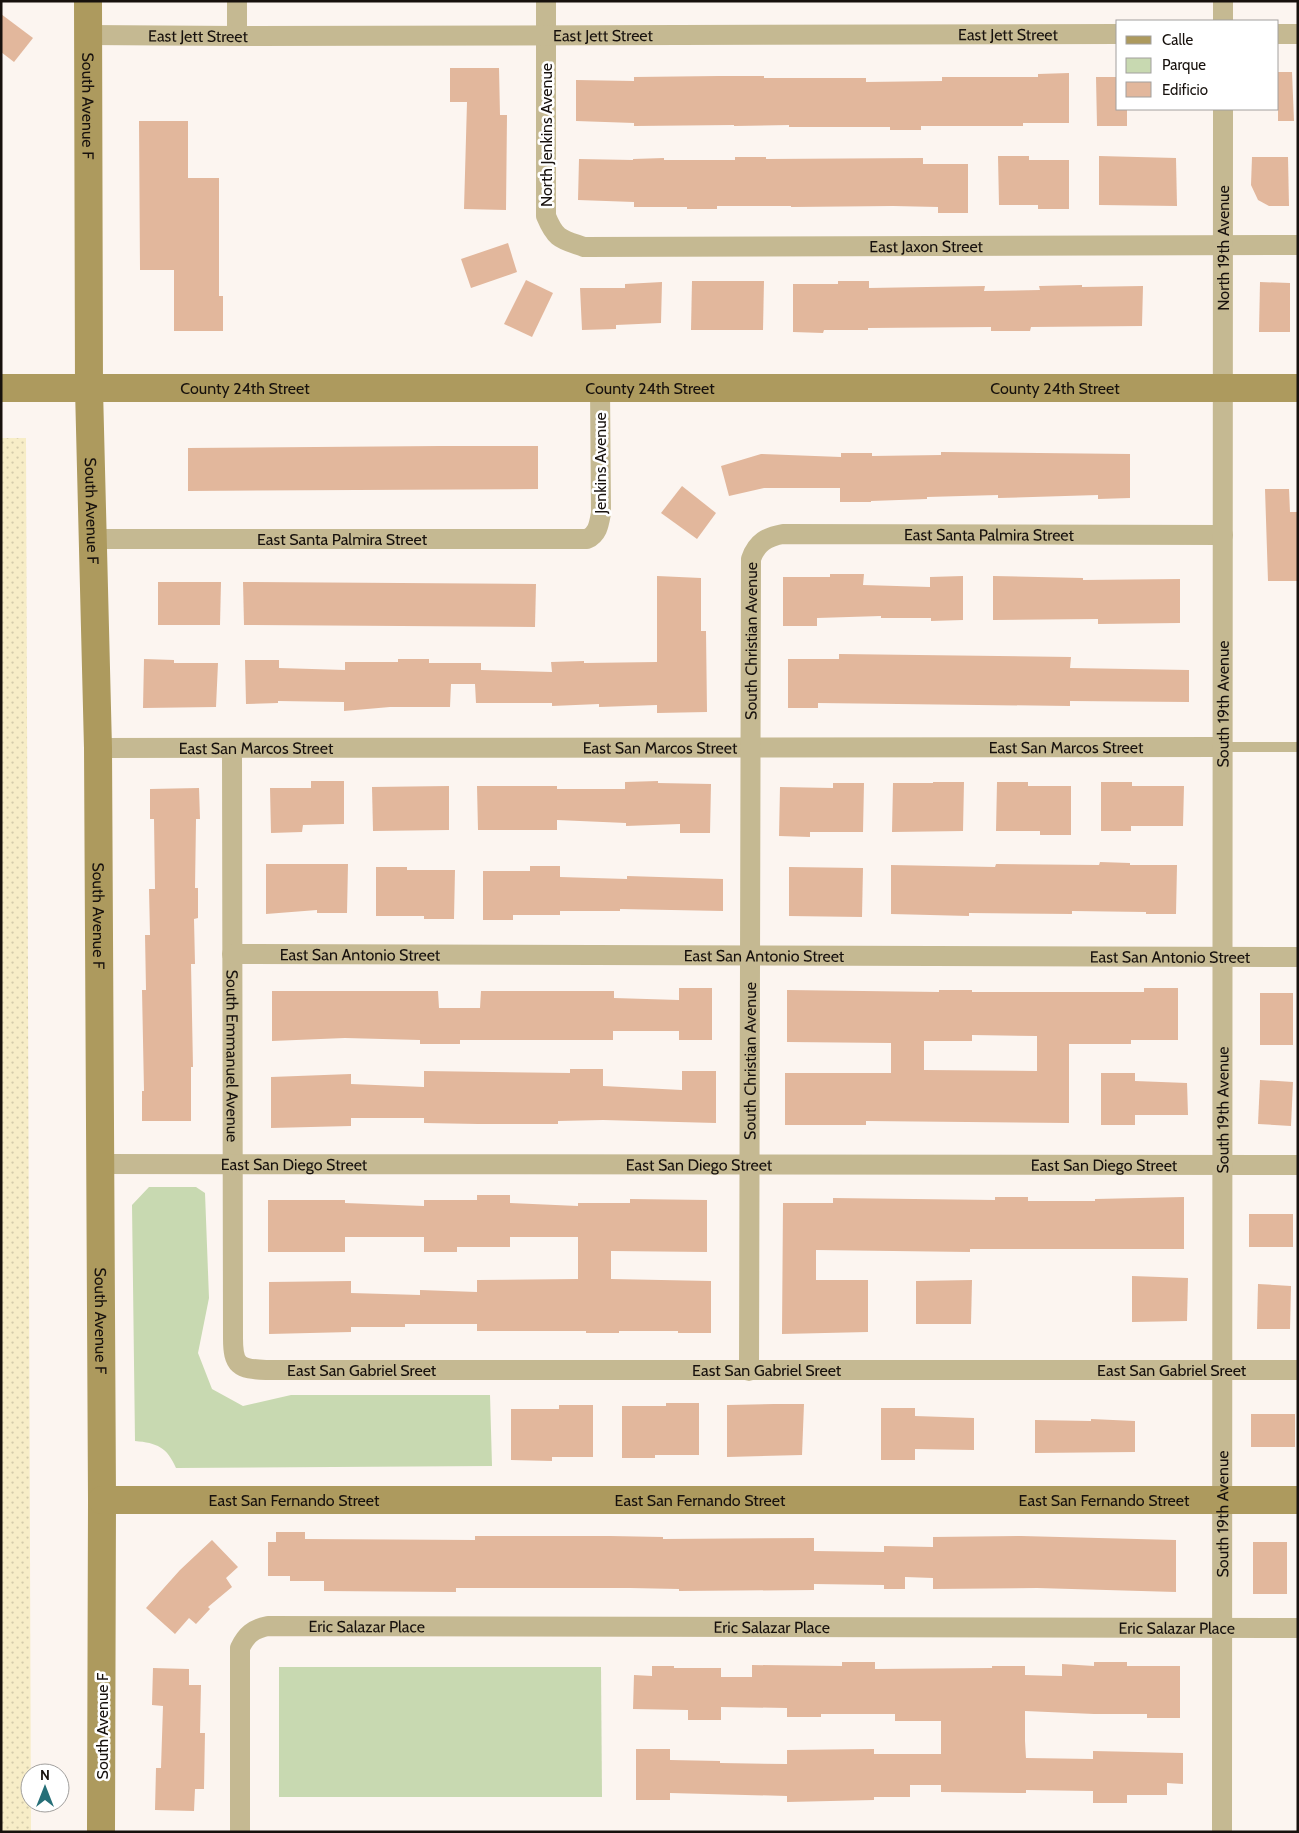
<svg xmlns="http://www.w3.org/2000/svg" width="1299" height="1833" viewBox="0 0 1299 1833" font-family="Cabin,sans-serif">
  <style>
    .green { fill: #c8d9b1 }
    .sand { fill: url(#sand-dots) }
    .building { fill: #e2b79c; fill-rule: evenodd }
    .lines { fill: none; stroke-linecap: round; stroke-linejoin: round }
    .lane { stroke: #c5b992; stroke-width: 10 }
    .street { stroke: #c5b992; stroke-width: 20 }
    .secondary { stroke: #ad9a5e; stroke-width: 28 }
    .labels { text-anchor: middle; stroke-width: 5; stroke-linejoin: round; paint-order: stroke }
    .street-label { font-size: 16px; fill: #17110d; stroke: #fff }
  </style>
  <defs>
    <pattern id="sand-dots" width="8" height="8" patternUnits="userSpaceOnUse" patternTransform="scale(1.25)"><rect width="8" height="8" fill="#f7edc7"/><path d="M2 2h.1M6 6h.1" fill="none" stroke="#d3caaa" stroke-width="1.8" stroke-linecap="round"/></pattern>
  </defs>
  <rect width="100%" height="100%" fill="#fcf5f0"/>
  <!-- green -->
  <g class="green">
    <path d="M149,1187h47l9,6 4,105 -11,55 14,36 31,17 48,-11h199l2,71 -316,2c-9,-21 -19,-25 -41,-27l-3,-236z"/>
    <polygon points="279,1667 601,1667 602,1797 279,1797"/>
  </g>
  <!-- sand -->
  <polygon class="sand" points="1,438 26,438 31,1832 1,1832"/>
  <!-- building -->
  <g class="building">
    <polygon points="1,14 33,38 14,62 1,52"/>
    <polygon points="450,68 499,68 500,115 507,115 506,210 464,209 467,102 450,102"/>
    <polygon points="1278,72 1292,72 1294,121 1278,121"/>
    <polygon points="1069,73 1069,123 1023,123 1023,126 921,126 921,130 890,130 890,127 789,127 789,125 734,126 734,125 634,126 634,123 576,121 576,80 634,81 634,77 719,76 764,76 764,78 866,78 866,82 942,81 942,77 1038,77 1038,74"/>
    <polygon points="1096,77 1118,77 1118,109 1127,109 1127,126 1097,126"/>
    <polygon points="139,121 188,121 188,178 219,178 219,296 223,296 223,331 174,331 174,270 140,270"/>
    <polygon points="998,156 1029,156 1029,160 1069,160 1069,209 1038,209 1038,205 999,205"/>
    <polygon points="1099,156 1176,158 1177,206 1099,205"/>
    <polygon points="735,157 766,157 766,159 923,158 923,164 968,164 968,213 938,213 938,207 893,206 791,207 791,206 717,206 717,209 687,209 687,207 634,207 634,202 578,200 579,159 633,160 633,159 664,158 664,160 735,160"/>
    <polygon points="1252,157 1288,157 1289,206 1269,206 1258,200 1251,185"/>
    <polygon points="508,243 517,272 471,288 461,259"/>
    <polygon points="526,280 553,293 532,337 504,324"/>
    <polygon points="692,281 764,281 763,330 691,330"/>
    <polygon points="838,281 869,281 869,288 985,286 984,291 1040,290 1039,286 1082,285 1082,287 1143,286 1142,326 1031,327 1030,331 991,331 991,327 868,328 868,330 824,330 823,333 793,332 793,284 838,284"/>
    <polygon points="662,282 661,323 616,325 616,329 582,330 580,288 625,288 625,284"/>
    <polygon points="1260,282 1290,283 1290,332 1259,332"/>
    <polygon points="440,446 538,446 538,489 188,491 188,448"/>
    <polygon points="941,452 1130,454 1130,498 1098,499 1098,495 998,498 998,495 927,497 927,499 871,501 871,502 840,502 840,488 764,488 729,496 721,466 761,454 841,457 841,453 872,453 872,456 941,455"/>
    <polygon points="682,486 716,513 697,539 661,513"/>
    <polygon points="1265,489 1289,489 1290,512 1298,512 1298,581 1268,581"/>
    <polygon points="830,574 864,574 863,585 930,587 930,577 963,576 963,620 931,621 931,618 881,618 881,616 817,618 817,626 783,626 783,577 830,577"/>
    <polygon points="657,576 701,578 701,631 706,631 707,712 657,713 657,705 599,707 599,704 552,706 552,703 476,703 475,684 451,684 450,707 390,707 344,711 344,702 278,701 278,703 246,704 245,660 279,660 279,668 345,670 345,662 398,662 398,659 429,659 429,663 481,663 481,670 552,672 551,662 584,661 584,663 657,662"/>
    <polygon points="993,576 1083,578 1083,580 1180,579 1180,623 1098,624 1098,619 993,620"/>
    <polygon points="158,582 221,582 220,625 158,625"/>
    <polygon points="243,582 536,584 535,627 244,625"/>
    <polygon points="839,654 1071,657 1070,668 1189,670 1189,702 1070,701 1070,706 818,703 818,708 788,708 788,659 839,659"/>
    <polygon points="144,659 174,660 174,663 218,663 216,707 143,708"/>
    <polygon points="311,781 344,781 344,824 303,825 302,832 271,833 270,788 311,788"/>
    <polygon points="658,781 658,783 711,784 710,833 680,833 680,824 626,826 626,823 557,820 557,830 478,830 477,786 557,786 557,789 625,789 625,782"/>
    <polygon points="933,782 964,782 963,831 892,832 893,783 933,783"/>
    <polygon points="997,782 1028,782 1028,786 1071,786 1071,835 1040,835 1040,831 996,831"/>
    <polygon points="1101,782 1132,782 1132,786 1184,786 1183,826 1131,826 1131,831 1101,831"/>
    <polygon points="833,783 864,783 863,832 810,832 810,837 779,836 780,787 833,788"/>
    <polygon points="449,786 449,830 373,831 372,787"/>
    <polygon points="199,788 200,819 196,819 195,888 198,888 198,918 194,919 195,964 191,964 193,1067 191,1067 191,1121 142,1121 142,1091 144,1091 142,990 146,990 145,935 150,935 149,889 155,889 154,819 150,819 150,789"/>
    <polygon points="1100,862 1130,863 1130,865 1177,865 1176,914 1146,914 1146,912 1072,911 1072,914 969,913 969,916 891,914 891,865 995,867 996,864 1099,865"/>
    <polygon points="266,864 348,864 347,913 317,913 317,910 266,914"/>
    <polygon points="530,866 560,866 560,877 627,879 627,876 723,879 723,911 620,909 620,911 560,911 560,915 513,915 513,920 483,920 483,871 530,871"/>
    <polygon points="376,867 407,867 407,870 455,870 454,919 424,919 424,916 376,916"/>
    <polygon points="789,867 863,868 862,917 789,916"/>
    <polygon points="679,988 712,988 712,1040 679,1040 679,1031 613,1031 613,1040 460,1040 460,1044 420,1044 420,1040 345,1038 272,1041 272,991 438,991 439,1008 480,1008 481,991 614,991 614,998 679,1000"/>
    <path d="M1144,988h34v52h-47v4h-62v79l-203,-2v4h-81v-52h106v-30l-104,-1v-52l152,2v-2h33v2h172zM972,1035l65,1v35l-113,-1v-29h48z"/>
    <rect x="1260" y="993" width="33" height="52"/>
    <polygon points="570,1069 603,1069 603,1086 682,1090 682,1071 716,1071 716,1123 603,1120 558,1121 558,1124 478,1124 424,1123 424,1118 351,1118 351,1126 271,1128 271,1077 351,1074 351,1084 424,1087 424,1071 570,1073"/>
    <polygon points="1101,1073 1135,1073 1135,1081 1187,1083 1188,1115 1135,1115 1135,1125 1101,1125"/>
    <polygon points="1260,1080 1293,1082 1291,1126 1258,1124"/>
    <polygon points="477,1195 510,1195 510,1203 578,1206 578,1203 630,1203 630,1199 707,1200 707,1252 611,1251 611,1279 711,1281 711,1333 678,1333 678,1331 619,1331 619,1333 586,1333 586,1331 477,1331 477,1324 405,1324 405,1327 351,1327 351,1332 269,1334 269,1282 351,1281 351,1293 420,1295 420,1290 477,1292 477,1280 578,1279 578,1237 510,1237 510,1247 457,1247 457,1252 424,1252 424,1237 345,1237 345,1252 268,1252 268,1200 345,1200 345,1203 424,1206 424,1200 477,1200"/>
    <polygon points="995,1197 1028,1197 1028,1201 1095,1201 1095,1199 1184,1197 1184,1249 970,1249 970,1252 816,1250 816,1280 868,1280 868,1332 782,1334 783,1203 833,1203 833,1198 995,1200"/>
    <rect x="1249" y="1214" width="44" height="33"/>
    <polygon points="1132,1276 1188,1278 1187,1321 1132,1322"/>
    <polygon points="972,1280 971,1324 916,1324 916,1281"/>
    <polygon points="1258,1284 1291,1286 1290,1329 1257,1329"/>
    <polygon points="666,1403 699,1403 699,1455 655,1455 655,1458 622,1458 622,1406 666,1406"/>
    <polygon points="774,1404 804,1404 802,1455 727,1457 727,1405"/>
    <polygon points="559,1405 593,1405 593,1457 552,1457 552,1461 511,1460 511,1409 559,1409"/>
    <polygon points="881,1408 915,1408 915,1416 974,1418 974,1450 915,1449 915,1460 881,1460"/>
    <rect x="1251" y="1414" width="44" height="33"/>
    <polygon points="1091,1419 1135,1421 1135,1452 1035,1453 1035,1420 1091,1421"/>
    <polygon points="276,1532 305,1532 305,1539 475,1540 475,1536 610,1536 663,1537 663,1539 814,1538 814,1551 884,1552 884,1546 933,1547 933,1537 1021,1536 1176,1540 1176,1592 1037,1588 933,1589 933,1578 905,1577 905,1589 884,1589 884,1585 814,1584 814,1590 679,1591 679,1589 630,1588 456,1588 456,1592 324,1591 324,1581 290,1581 290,1576 268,1576 268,1542 276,1542"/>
    <polygon points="212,1540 238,1567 226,1578 232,1587 208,1607 210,1609 196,1624 189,1618 175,1634 146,1608 180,1570"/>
    <rect x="1253" y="1542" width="34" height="52"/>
    <polygon points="842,1662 875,1662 875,1669 992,1668 992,1666 1025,1666 1025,1675 1062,1676 1062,1664 1094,1666 1094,1662 1127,1662 1127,1666 1180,1666 1180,1718 1147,1718 1147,1714 1094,1714 1025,1711 1025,1741 1026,1758 1093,1759 1093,1751 1183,1753 1183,1784 1167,1783 1167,1795 1127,1795 1127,1803 1093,1803 1093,1791 1026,1790 1026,1793 941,1792 941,1785 910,1785 910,1797 874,1797 874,1800 787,1802 787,1796 670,1793 670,1800 636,1800 636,1749 670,1749 670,1760 720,1761 720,1763 787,1764 787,1750 874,1749 874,1754 941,1754 941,1721 895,1721 895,1714 821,1714 821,1717 787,1717 787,1708 721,1707 721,1720 688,1720 688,1710 633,1709 634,1675 652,1676 652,1666 674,1666 674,1668 721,1668 721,1677 752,1677 752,1665 842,1666"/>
    <polygon points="153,1668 189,1669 189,1685 201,1685 200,1733 205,1733 204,1789 195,1789 194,1811 155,1810 156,1768 161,1768 163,1706 152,1705"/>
  </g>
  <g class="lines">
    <!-- lane -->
    <polyline class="lane" points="1223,747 1298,747"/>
    <!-- street -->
    <g class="street">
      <polyline points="237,1 237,36"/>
      <path id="s1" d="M546,1v215c10,24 15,23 38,31l714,-2"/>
      <polyline points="1223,1 1223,21"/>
      <polyline points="1278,34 1298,34"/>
      <path id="s2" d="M88,35l149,1 881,-2"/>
      <path id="s3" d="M92,539h495c11,-5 12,-15 14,-26l-1,-126"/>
      <path id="s4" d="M98,748l1125,-1"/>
      <path id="s5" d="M232,748l1,590c0,28 6,31 33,32h1032"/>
      <path id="s6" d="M232,954l1066,3"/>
      <path id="s7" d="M99,1164l1199,1"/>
      <path id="s8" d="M749,1371l2,-812c6,-17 16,-22 32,-25l440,1"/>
      <path id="s9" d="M240,1832v-184c6,-13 13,-19 28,-22l1030,2"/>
      <path id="s10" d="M1222,1832l1,-1723"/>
    </g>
    <!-- secondary -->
    <g class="secondary">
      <path id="s11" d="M88,1l1,388 9,359 4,752 -1,332"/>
      <path id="s12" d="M1,388h1297"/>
      <path id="s13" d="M102,1500h1196"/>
    </g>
  </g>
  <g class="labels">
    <!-- street labels -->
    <g class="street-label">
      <text dy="6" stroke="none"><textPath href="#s2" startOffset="920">East Jett Street</textPath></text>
      <text dy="6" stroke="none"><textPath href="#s2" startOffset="110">East Jett Street</textPath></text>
      <text dy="6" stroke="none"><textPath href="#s2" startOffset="515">East Jett Street</textPath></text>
      <text dy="6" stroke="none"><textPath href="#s11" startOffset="105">South Avenue F</textPath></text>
      <text transform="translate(546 135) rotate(-90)" y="6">North Jenkins Avenue</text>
      <text dy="6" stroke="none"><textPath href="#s1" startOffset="609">East Jaxon Street</textPath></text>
      <text dy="6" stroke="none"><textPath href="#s10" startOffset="1584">North 19th Avenue</textPath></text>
      <text dy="6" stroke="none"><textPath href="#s12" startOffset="649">County 24th Street</textPath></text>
      <text dy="6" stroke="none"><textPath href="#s12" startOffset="1054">County 24th Street</textPath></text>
      <text dy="6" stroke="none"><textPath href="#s12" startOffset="244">County 24th Street</textPath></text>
      <text transform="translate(600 463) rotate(-90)" y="6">Jenkins Avenue</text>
      <text dy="6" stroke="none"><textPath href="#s11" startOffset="510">South Avenue F</textPath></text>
      <text dy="6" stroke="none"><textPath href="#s8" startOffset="1061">East Santa Palmira Street</textPath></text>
      <text dy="6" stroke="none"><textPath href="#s3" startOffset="250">East Santa Palmira Street</textPath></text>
      <text dy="6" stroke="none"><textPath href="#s8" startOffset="730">South Christian Avenue</textPath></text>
      <text dy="6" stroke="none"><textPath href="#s10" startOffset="1128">South 19th Avenue</textPath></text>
      <text dy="6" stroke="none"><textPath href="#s4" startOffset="562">East San Marcos Street</textPath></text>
      <text dy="6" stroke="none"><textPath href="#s4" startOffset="968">East San Marcos Street</textPath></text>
      <text dy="6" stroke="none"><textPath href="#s4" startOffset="158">East San Marcos Street</textPath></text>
      <text dy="6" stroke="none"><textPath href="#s11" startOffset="915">South Avenue F</textPath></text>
      <text dy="6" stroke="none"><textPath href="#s6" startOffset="128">East San Antonio Street</textPath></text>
      <text dy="6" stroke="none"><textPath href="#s6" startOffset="532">East San Antonio Street</textPath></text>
      <text dy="6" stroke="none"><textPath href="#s6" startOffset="938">East San Antonio Street</textPath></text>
      <text dy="6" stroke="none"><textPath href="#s5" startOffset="308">South Emmanuel Avenue</textPath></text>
      <text dy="6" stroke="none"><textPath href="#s8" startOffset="310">South Christian Avenue</textPath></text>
      <text dy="6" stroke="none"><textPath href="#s10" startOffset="722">South 19th Avenue</textPath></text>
      <text dy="6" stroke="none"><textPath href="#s7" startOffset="195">East San Diego Street</textPath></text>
      <text dy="6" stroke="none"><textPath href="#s7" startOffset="600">East San Diego Street</textPath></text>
      <text dy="6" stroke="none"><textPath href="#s7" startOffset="1005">East San Diego Street</textPath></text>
      <text dy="6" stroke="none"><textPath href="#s11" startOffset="1320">South Avenue F</textPath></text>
      <text dy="6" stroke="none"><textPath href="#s5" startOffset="741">East San Gabriel Sreet</textPath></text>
      <text dy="6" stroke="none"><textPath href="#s5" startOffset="1551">East San Gabriel Sreet</textPath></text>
      <text dy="6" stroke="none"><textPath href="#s5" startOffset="1146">East San Gabriel Sreet</textPath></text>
      <text dy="6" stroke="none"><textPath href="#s13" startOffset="192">East San Fernando Street</textPath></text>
      <text dy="6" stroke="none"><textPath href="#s13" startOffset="598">East San Fernando Street</textPath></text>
      <text dy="6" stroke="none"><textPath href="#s13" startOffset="1002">East San Fernando Street</textPath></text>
      <text dy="6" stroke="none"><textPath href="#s10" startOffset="318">South 19th Avenue</textPath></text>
      <text dy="6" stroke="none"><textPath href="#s9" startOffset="320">Eric Salazar Place</textPath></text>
      <text dy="6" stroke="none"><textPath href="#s9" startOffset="725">Eric Salazar Place</textPath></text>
      <text dy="6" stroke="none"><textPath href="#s9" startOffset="1130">Eric Salazar Place</textPath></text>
      <text transform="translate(102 1726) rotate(-90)" y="6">South Avenue F</text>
    </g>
  </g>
  <!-- border -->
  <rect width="1299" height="1833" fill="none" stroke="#17110d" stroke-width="5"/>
  <!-- legend -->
  <rect x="1116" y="20" width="162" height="90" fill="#ffffff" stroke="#a2a09e"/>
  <rect x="1126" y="36" width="25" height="8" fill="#ad9a5e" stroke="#a2a09e"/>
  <text x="1162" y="45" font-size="15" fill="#17110d">Calle</text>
  <rect x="1126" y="58" width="25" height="15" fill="#c8d9b1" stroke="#a2a09e"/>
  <text x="1162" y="70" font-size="15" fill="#17110d">Parque</text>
  <rect x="1126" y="82" width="25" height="15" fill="#e2b79c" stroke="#a2a09e"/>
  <text x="1162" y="95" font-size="15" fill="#17110d">Edificio</text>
  <!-- north arrow -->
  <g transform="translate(45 1788)"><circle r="24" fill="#ffffff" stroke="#a2a09e"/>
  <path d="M0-4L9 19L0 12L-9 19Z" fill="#266f78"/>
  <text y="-8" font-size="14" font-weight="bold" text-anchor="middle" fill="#17110d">N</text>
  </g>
</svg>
